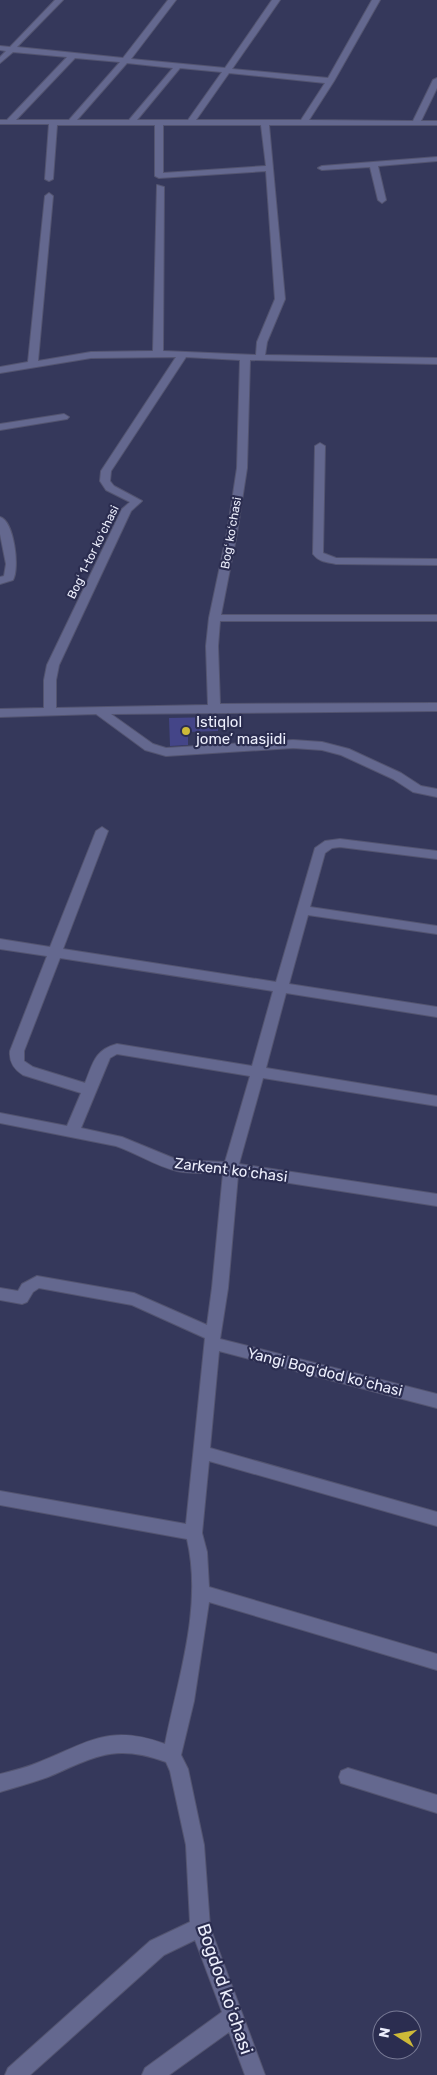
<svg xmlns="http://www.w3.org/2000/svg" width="437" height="2075" viewBox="0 0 437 2075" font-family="Rubik,sans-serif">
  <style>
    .building { fill: #444588 }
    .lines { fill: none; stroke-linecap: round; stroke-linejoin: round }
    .minor-casing { stroke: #535470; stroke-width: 2 }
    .minor { fill: #64688f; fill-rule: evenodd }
    .poi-dot { fill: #cdb938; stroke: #2b2d50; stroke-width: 2 }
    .labels { text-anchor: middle; stroke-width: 4.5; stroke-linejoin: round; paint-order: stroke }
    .far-street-label { font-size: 12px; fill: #eceefc; stroke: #2b2d50 }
    .poi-label { font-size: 15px; fill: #eceefc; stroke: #2b2d50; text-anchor: start }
    .street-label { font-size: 15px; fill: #eceefc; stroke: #2b2d50 }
    .near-street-label { font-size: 18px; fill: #eceefc; stroke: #2b2d50 }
  </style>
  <rect width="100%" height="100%" fill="#35385b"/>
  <!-- building -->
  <polygon class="building" points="218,717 218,731 188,732 188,745 170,746 169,718"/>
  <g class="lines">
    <!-- minor casing -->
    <g class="minor-casing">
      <g id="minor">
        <path d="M55,0h8l-46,47 106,11 45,-58h8l-45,59 94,9 47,-68h8l-48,69 96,9 44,-78h8l-46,81 -25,39 104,1 20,-41 4,-2v10l-16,33h16v4h-168l16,174 -18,43 -2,13 172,3v6l-187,-4 -3,108 -10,65 -16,82h216v6h-217l-2,25 2,58 217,-1v8l-326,3 42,30 13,4 127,-8 29,2 27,7 52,24 20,13 16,3v8l-24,-5 -20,-13 -52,-24 -19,-5 -29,-2 -127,8 -21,-6 -49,-36 -96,3v-8l44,-1v-28l3,-15 75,-156 8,-7 -24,-12 -6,-9 1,-10 75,-114 -85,1 -91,15v-6l28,-5 17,-166 4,-3 4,3 -15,165 53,-9 62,-1 4,-166 7,2 -1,164 93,4 1,-13 18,-43 -9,-128 -107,7 -4,-2v-51h-98l-4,54 -4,2 -4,-2 4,-55h-49v-4h7l60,-63 -54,-5 -13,11v-6l6,-6 -6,-1v-4l10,1zM75,58l45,4 -51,58h-53zM127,63l46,5 -44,52h-52zM180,68l42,4 -34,48h-51zM229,73l96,10 -24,37h-105zM163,125h98l5,41 -103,7zM186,357l54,3 -3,108 -10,65 -18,85 -3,28 2,59 -152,3v-28l3,-15 72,-154 11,-10 -28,-15 -4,-5 1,-10z"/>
        <polygon points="437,157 437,161 378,166 386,200 382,203 378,200 370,167 322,170 318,168 322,166"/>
        <polygon points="64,414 69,417 67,419 0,430 0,424"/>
        <path d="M320,443l5,3 -2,107 13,5 101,1v6l-101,-1c-9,-2 -17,-2 -23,-10l2,-108z"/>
        <path d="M0,517c14,4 20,51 13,63l-13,4v-7l4,-1 2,-12 -6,-30z"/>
        <path d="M102,827l6,4 -45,118 213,33 39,-134 10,-7 15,-2 97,12v8l-97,-12 -8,1 -7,5 -15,54 127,19v8l-129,-19 -19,69 148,23v10l-151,-24 -20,75 171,28v10l-174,-28 -24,86 198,30v12l-199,-31 -10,113 -8,51 217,55v14l-218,-57 -9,97 227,64v14l-228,-65 -7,72 5,19 2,35 228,67v16l-228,-68 -15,99 -13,54 7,14 16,76 6,82 55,148h-20l-16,-43 -60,43h-27l3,-7 77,-56 -27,-72 -31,15 -134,120h-25l3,-7 142,-127 40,-19 -4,-77 -16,-74 -4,-9c-52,-19 -71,-5 -118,15 -16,6 -32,10 -48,15v-18c12,-3 25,-6 37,-11 51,-20 71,-40 128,-19 13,-66 38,-137 22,-205l-187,-34v-14l186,33 19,-186 -73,-33 -93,-17 -6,4 -6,10 -5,2 -22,-4v-12l18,3 4,-7 15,-8 97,17 73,32 5,-37 11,-115c-15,0 -32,1 -46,-2 -22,-5 -40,-18 -61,-25l-116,-23v-10l67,13 14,-33 -58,-18c-9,-6 -14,-13 -13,-24l37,-95 -47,-7v-10l50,8 46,-116zM60,958l213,33 -21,75 -135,-22c-23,6 -24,20 -32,39l-52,-16 -9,-6v-10zM117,1054l133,22 -25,86 -47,-2 -56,-23 -41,-9 29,-70z"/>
        <polygon points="348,1768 437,1795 437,1813 341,1783 339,1777 341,1771"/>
      </g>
    </g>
    <!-- minor -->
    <use href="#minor" class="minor"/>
  </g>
  <!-- markers -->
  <circle class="poi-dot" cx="186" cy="731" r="5"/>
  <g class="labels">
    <!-- far-street labels -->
    <g class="far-street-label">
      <text transform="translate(231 533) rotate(-80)" y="4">Bogʻ koʻchasi</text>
      <text transform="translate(93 552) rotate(-64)" y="4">Bogʻ 1-tor koʻchasi</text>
    </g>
    <!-- poi labels -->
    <g class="poi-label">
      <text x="196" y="727">Istiqlol<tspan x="196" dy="17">jome’ masjidi</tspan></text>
    </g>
    <!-- street labels -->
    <g class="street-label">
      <text transform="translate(231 1170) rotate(7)" y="5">Zarkent koʻchasi</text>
      <text transform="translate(325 1372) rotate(14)" y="5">Yangi Bogʻdod koʻchasi</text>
    </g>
    <!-- near-street labels -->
    <g class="near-street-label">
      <text transform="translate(225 1989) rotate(71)" y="6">Bogdod koʻchasi</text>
    </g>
  </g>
  <!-- north arrow -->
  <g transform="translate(397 2035) rotate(281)"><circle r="24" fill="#2b2d50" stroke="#787a95"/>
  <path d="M0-4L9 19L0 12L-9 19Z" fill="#cdb938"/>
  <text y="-8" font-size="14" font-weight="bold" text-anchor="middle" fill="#eceefc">N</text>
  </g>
</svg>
